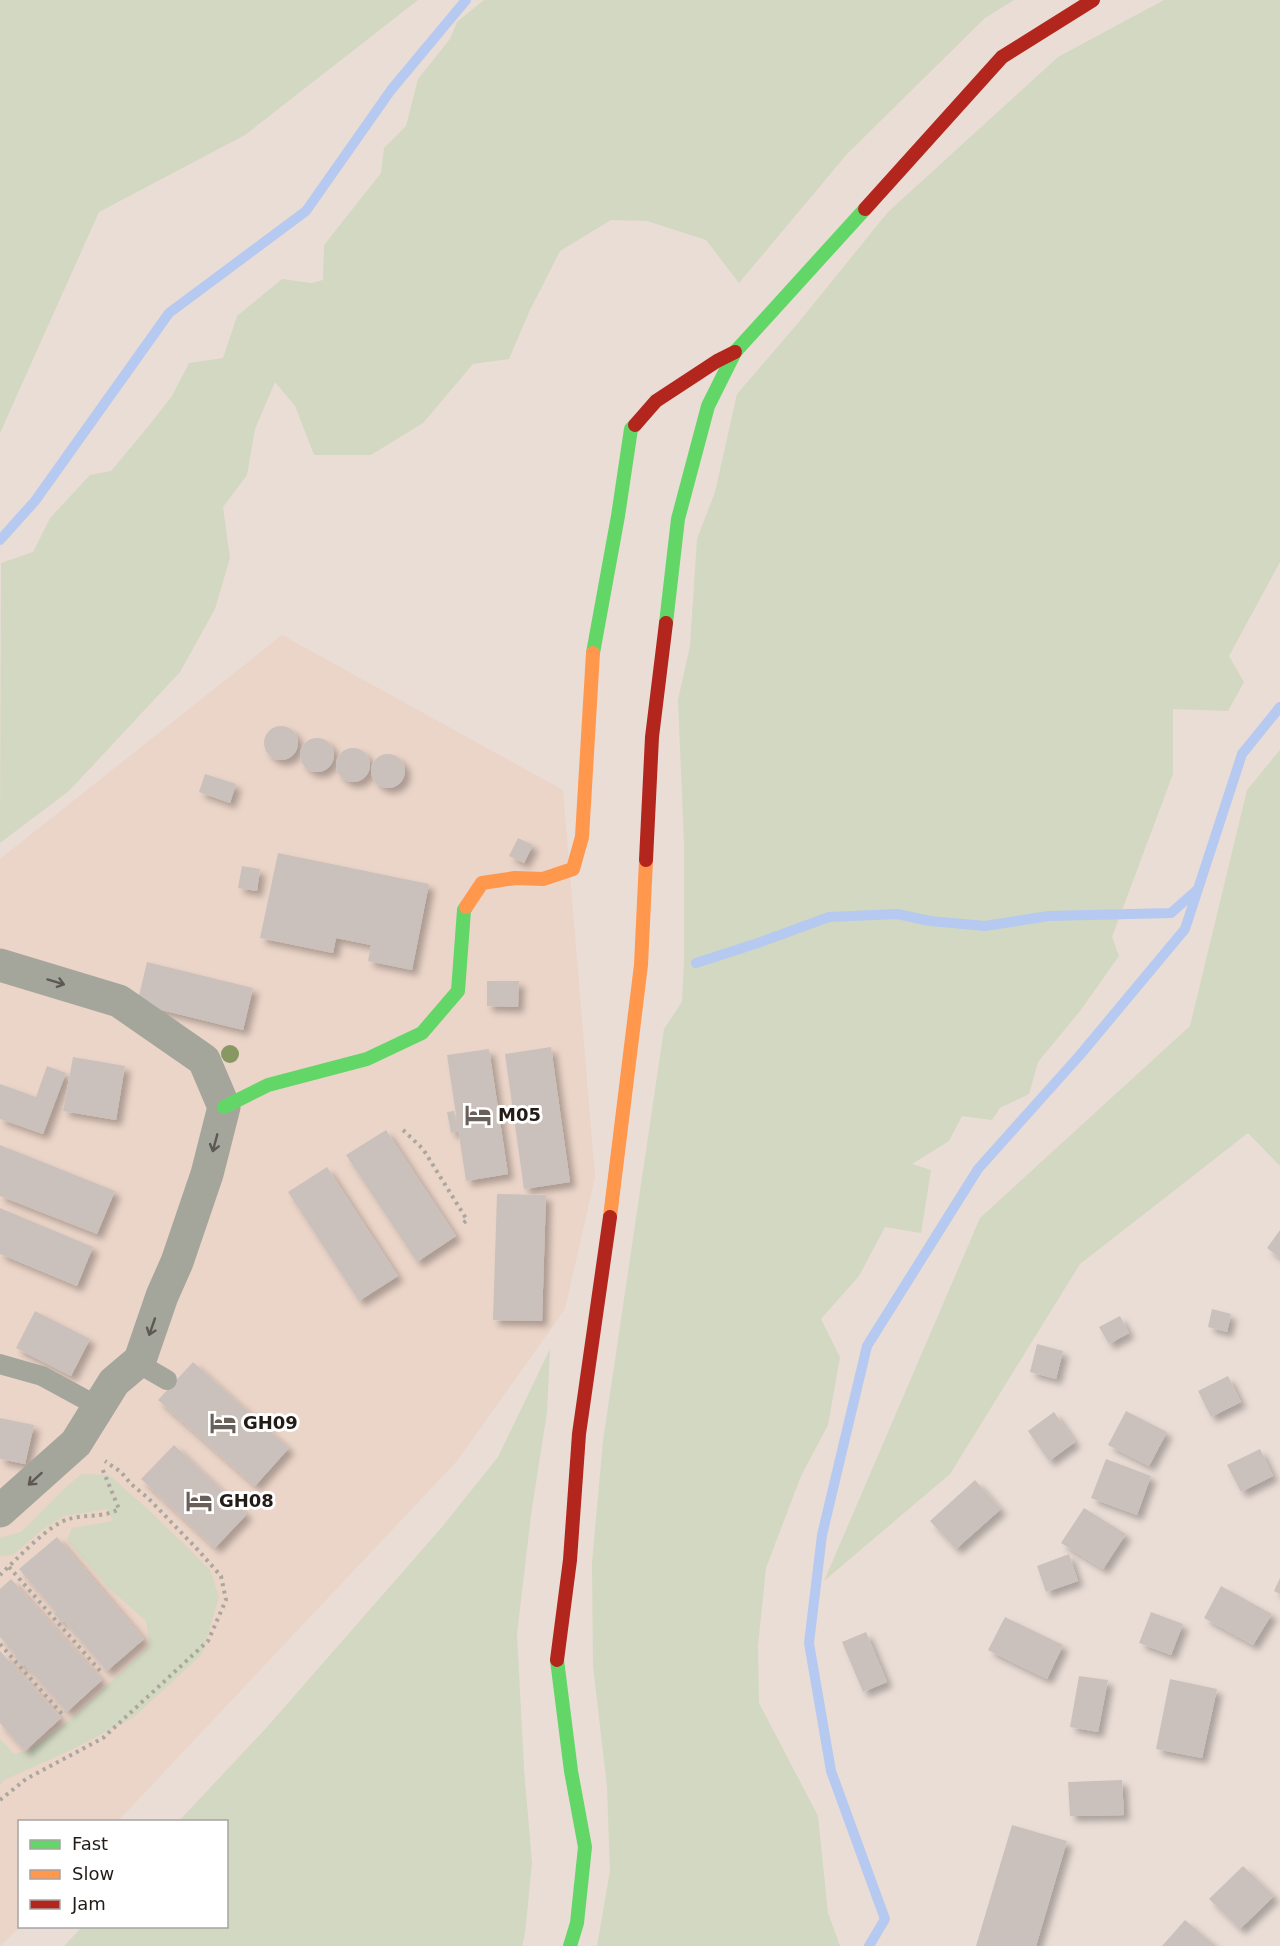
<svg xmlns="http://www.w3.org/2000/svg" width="1280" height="1946" viewBox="0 0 1280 1946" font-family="'DejaVu Sans',sans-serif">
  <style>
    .built { fill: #ebd4c8 }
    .green { fill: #d2d8c1 }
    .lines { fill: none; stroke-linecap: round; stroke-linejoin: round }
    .stream { stroke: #b6c9f0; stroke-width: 10 }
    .building { fill: #cbc1bc; filter: url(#shadow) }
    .path { stroke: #aba7a0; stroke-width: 4; stroke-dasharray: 3 4.5; stroke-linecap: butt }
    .lane { stroke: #a4a59b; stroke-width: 20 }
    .street { stroke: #a4a59b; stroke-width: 33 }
    .fast { stroke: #63d668; stroke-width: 14 }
    .slow { stroke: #ff974d; stroke-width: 14 }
    .jam { stroke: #b3261e; stroke-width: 14 }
    .tree { fill: #889863 }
    .oneway { stroke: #5d5952 }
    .labels { text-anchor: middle; stroke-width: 6; stroke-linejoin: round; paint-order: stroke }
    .poi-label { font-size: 18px; font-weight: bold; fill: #231b16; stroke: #fff; text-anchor: start }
  </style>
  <defs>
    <filter id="shadow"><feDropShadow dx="5.5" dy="5.5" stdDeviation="3" flood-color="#0004"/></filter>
  </defs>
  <rect width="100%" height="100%" fill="#eaddd6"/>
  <!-- built -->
  <polygon class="built" points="282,635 563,790 595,1177 565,1309 457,1461 118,1821 20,1822 20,1927 0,1946 0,859"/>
  <!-- green -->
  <g class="green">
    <polygon points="0,0 418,0 245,135 99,212 0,433"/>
    <polygon points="484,0 1014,0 985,18 847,154 739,283 706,240 647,221 611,220 560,251 529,312 509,359 473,364 423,423 371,455 314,455 295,406 275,382 255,429 247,475 223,507 230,558 215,609 180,672 69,791 0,843 1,563 33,552 50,518 90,475 111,471 147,428 172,396 189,363 223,358 237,316 282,279 311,283 323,280 324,245 381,173 384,148 406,126 418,79 450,39 457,22"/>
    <polygon points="1164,0 1280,0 1280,562 1229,656 1244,682 1228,711 1173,709 1173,774 1112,937 1119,956 1080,1011 1038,1062 1029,1094 1000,1108 992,1120 962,1116 949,1141 912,1164 931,1170 921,1233 885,1227 859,1276 821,1319 840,1357 828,1425 801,1476 766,1568 758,1646 759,1703 818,1816 828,1913 840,1946 597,1946 610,1871 607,1787 593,1666 592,1563 603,1441 664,1029 682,1002 684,959 684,843 678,700 690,646 697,539 715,492 737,394 798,323 888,212 1058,57"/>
    <polygon points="1280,750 1280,1166 1248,1133 1080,1264 950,1474 824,1581 980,1218 1190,1026 1247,790"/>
    <polygon points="550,1349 547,1412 531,1515 517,1634 524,1769 532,1863 525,1934 522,1946 64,1946 82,1927 226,1926 226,1822 179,1821 267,1727 442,1527 498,1457"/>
    <polygon points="82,1474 109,1475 154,1515 210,1570 219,1597 202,1654 134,1717 73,1749 4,1780 0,1785 0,1739 14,1754 28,1751 70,1720 150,1645 146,1621 109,1588 67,1540 72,1528 113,1521 107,1509 64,1516 42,1530 13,1555 0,1556 0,1538 21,1532 65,1488"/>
  </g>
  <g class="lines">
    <!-- stream -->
    <g class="stream">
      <polyline points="0,540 35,501 169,313 306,211 391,90 466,0"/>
      <polyline points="696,963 758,943 829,917 897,914 930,921 985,926 1049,916 1171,913 1197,890"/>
      <polyline points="869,1946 885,1919 831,1771 809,1643 822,1535 867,1346 978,1169 1080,1055 1185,929 1242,754 1280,707"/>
    </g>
  </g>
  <!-- building -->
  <g class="building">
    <circle cx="281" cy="743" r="17"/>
    <circle cx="317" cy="755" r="17"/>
    <circle cx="353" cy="765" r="17"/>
    <circle cx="388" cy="771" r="17"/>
    <polygon points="205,774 236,784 230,803 199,792"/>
    <polygon points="518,838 533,845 524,863 509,856"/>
    <polygon points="278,853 429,884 412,970 368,961 371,945 336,938 333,953 260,938"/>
    <polygon points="242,866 260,869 257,891 238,888"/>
    <polygon points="147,962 253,988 243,1030 137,1004"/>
    <polygon points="487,981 519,981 518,1007 487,1006"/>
    <polygon points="551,1047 570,1182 524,1189 505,1054"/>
    <polygon points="489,1049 508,1174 466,1181 447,1055"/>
    <polygon points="73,1057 125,1066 116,1120 63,1111"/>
    <polygon points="47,1066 66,1073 43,1134 0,1119 0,1084 36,1097"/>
    <polygon points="454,1111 458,1131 451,1133 447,1112"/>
    <polygon points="386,1130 456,1236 417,1262 346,1155"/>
    <polygon points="0,1145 115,1191 97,1234 0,1196"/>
    <polygon points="327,1167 398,1276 359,1301 288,1192"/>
    <polygon points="497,1194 546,1195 542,1321 493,1320"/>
    <polygon points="0,1208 93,1247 77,1286 0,1254"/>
    <polygon points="1280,1230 1280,1258 1267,1248"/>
    <polygon points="1212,1309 1231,1314 1227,1332 1208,1327"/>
    <polygon points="35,1311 90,1339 71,1376 16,1348"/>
    <polygon points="1120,1316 1129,1333 1109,1344 1099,1327"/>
    <polygon points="1037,1344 1063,1351 1056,1379 1030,1372"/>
    <polygon points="193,1362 289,1448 255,1486 158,1400"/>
    <polygon points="1228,1376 1241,1402 1211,1417 1198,1391"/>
    <polygon points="1126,1411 1167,1432 1149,1466 1108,1445"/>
    <polygon points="1054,1412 1075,1442 1049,1461 1028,1431"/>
    <polygon points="0,1418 34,1425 25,1464 0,1459"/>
    <polygon points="174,1445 247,1514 215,1548 141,1479"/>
    <polygon points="1260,1449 1273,1476 1241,1492 1227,1465"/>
    <polygon points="1106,1459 1151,1476 1137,1515 1091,1498"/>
    <polygon points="975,1480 1001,1509 956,1549 930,1521"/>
    <polygon points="1084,1508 1126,1534 1103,1569 1061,1543"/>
    <polygon points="57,1537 144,1639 107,1671 64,1621 62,1622 54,1614 56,1612 19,1569"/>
    <polygon points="1069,1554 1078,1581 1046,1592 1037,1566"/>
    <polygon points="1280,1578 1280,1594 1274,1591"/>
    <polygon points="11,1579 102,1680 67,1712 24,1664 23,1666 14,1657 16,1655 0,1637 0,1589"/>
    <polygon points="1221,1586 1272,1614 1253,1645 1204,1618"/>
    <polygon points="1151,1612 1183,1624 1171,1655 1139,1643"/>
    <polygon points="1005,1617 1063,1645 1047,1679 988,1650"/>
    <polygon points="866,1632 887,1682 863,1692 842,1642"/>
    <polygon points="0,1651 61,1718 25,1751 0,1723"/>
    <polygon points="1079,1676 1108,1680 1098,1732 1070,1727"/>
    <polygon points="1170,1679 1217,1689 1202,1758 1156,1749"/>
    <polygon points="1122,1780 1124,1815 1070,1816 1068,1782"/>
    <polygon points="1012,1825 1067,1841 1036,1946 976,1946"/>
    <polygon points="1243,1866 1274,1896 1240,1929 1209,1899"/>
    <polygon points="1185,1920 1216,1946 1162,1946"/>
  </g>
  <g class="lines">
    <!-- path -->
    <g class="path">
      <polyline points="403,1130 423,1149 467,1220 461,1225"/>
      <polyline points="9,1567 102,1673"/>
      <path d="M0,1575c15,-14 50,-52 69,-56 16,-5 34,-1 50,-10l-17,-41"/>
      <polyline points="0,1644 62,1714"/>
      <polyline points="0,1800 26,1779 103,1738 208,1641 226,1600 221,1576 198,1550 148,1498 131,1484 121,1472 105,1461"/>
    </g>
    <!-- lane -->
    <g class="lane">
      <polyline points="140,1360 148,1369 167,1380"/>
      <polyline points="0,1364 42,1376 99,1407"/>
    </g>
    <!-- street -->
    <polyline class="street" points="0,965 119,1001 204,1060 224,1107 207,1174 177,1262 162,1296 140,1360 114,1382 76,1443 0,1511"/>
    <!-- fast -->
    <g class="fast">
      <polyline points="666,623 678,519 708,406 735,352 865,209"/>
      <polyline points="593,653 618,516 631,429 635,425"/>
      <polyline points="224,1107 268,1085 367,1059 422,1033 458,991 464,910 466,907"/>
      <polyline points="557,1660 571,1771 585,1847 577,1923 570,1946"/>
    </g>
    <!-- slow -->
    <g class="slow">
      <polyline points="466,907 482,883 515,878 543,879 573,869 582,837 593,653"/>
      <polyline points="610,1217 641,965 646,860"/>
    </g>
    <!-- jam -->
    <g class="jam">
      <polyline points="865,209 1002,57 1093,0"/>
      <polyline points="635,425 656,401 717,361 735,352"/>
      <polyline points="646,860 652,737 666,623"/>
      <polyline points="557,1660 570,1560 579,1434 610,1217"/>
    </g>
  </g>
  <!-- trees -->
  <circle class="tree" cx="230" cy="1054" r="9"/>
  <!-- one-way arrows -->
  <defs><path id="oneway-shaft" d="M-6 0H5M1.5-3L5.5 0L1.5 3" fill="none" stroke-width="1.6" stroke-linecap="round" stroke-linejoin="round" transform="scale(1.5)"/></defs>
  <g class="oneway">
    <use href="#oneway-shaft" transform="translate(56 982) rotate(17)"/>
    <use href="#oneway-shaft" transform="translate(215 1143) rotate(105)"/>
    <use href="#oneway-shaft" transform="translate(152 1327) rotate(109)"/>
    <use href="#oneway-shaft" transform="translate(35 1479) rotate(138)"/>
  </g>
  <!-- icons -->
  <defs>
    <g id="hotel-bare" transform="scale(2.07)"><path d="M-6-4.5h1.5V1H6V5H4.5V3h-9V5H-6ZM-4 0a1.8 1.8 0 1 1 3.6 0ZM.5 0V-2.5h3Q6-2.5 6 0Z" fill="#695f59" stroke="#fff" stroke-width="2.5" paint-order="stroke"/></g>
  </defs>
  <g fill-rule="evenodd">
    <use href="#hotel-bare" x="478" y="1115"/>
    <use href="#hotel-bare" x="223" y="1423"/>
    <use href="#hotel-bare" x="199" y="1501"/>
  </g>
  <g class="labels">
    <!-- poi labels -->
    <g class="poi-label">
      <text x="498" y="1121">M05</text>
      <text x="243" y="1429">GH09</text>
      <text x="219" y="1507">GH08</text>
    </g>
  </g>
  <!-- legend -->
  <rect x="18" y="1820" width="210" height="108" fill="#ffffff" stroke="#a7a4a2" stroke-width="1.5"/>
  <rect x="30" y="1840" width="30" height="9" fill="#63d668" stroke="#a7a4a2" stroke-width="1.5"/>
  <text x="72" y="1850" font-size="18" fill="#231b16">Fast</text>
  <rect x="30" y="1870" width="30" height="9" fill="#ff974d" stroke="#a7a4a2" stroke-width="1.5"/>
  <text x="72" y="1880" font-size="18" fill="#231b16">Slow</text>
  <rect x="30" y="1900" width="30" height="9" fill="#b3261e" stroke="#a7a4a2" stroke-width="1.5"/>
  <text x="72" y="1910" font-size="18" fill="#231b16">Jam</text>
</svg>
